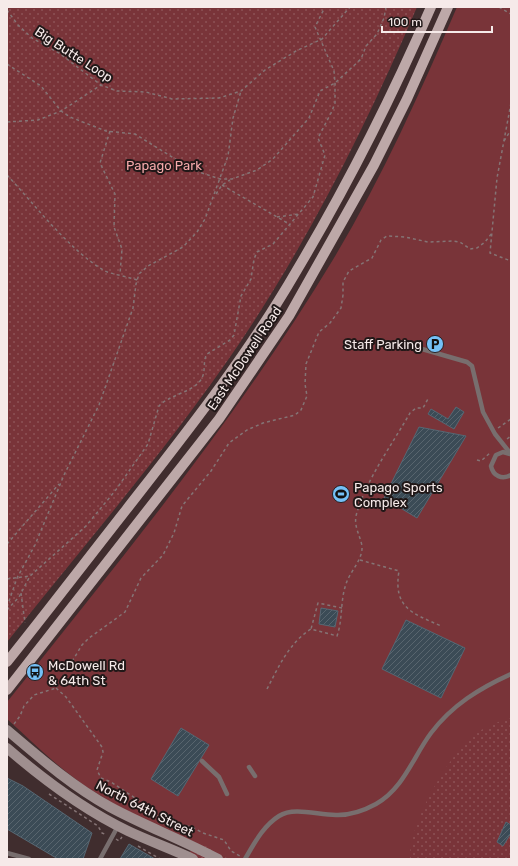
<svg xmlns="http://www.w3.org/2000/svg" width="518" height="866" viewBox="0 0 518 866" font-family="Rubik,sans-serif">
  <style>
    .grass { fill: #793439 }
    .park { fill: url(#park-dots) }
    .building { fill: url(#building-hatch); stroke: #566773 }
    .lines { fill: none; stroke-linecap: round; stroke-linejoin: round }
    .path { stroke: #857475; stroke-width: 1.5; stroke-dasharray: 3 3; stroke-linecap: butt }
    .service { stroke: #786e6e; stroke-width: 4.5 }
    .secondary { stroke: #9f8f8f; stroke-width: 10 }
    .primary { stroke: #bda8a8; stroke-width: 10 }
    .labels { text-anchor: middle; stroke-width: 4; stroke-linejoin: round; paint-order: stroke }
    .street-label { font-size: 13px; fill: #f6eae9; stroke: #211818 }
    .park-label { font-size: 13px; fill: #f6a9ab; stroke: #211818 }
    .poi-label { font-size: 13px; fill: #f6eae9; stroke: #211818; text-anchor: start }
  </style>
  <defs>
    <pattern id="park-dots" width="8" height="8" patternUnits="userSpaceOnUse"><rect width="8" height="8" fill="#793439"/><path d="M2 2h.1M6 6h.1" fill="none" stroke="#8d5256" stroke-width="1.8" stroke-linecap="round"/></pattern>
    <pattern id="building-hatch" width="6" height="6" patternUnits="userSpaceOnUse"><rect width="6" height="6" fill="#3b4b56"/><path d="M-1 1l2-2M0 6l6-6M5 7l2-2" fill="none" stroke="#58656e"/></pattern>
  </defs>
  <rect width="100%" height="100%" fill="#402d2e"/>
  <!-- grass -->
  <path class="grass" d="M457,7h54v852h-282c-43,-23 -91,-39 -133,-66 -33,-20 -60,-48 -89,-74v-17c115,-144 232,-286 327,-444 48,-80 86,-165 123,-251z"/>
  <!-- park -->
  <g class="park">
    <path d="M7,7h410c-49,115 -106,229 -176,334 -71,105 -155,202 -234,301z"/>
    <path d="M511,718v141h-101c-2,-34 38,-104 65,-125 10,-7 24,-13 36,-16z"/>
    <polygon points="198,842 229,859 184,859"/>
  </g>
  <!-- building -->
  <g class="building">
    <polygon points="456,407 464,412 454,429 428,414 431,409 448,419"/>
    <polygon points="419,427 466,436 417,518 384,498"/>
    <polygon points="321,608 338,611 335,627 319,624"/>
    <polygon points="406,620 465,648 441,698 382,669"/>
    <polygon points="181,728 209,745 178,796 151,779"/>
    <polygon points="7,778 23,786 92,833 83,859 58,859 7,829"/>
    <polygon points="506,822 511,825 511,833 503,846 497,842"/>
    <polygon points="129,844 155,859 120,859"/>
  </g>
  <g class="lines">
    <!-- path -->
    <g class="path">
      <polyline points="499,7 511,14"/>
      <polyline points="7,10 18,25 32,38 59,53 101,85 117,91 146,92 172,99 219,98 241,91 265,70 296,51 322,39 350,7"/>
      <polyline points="7,64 41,86 61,111 70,117 106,131 135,134 193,170 220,179 232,179 257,170 273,159 309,118 320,91 335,83 361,59 366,46 377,34 384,18 386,7"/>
      <polyline points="511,103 497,178 490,253 511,261"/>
      <polyline points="7,122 38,120 61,111 101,85"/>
      <polyline points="110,131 100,163 115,194 114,227 122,249 120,274"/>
      <polyline points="504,141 511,130"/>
      <path d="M7,175c28,30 63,76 98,96 6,3 24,6 32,9"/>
      <polyline points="222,185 289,224"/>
      <polyline points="216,194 222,185 230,180"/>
      <polyline points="277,217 299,214"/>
      <polyline points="498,428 511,419"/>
      <polyline points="507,439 511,436"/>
      <polyline points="477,460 481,461 491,452"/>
      <polyline points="7,544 59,484"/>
      <path d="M360,560l39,11c-6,37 13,42 42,55"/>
      <polyline points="7,579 30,576"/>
      <polyline points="21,593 25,623"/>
      <polyline points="7,607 17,578 35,545 64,475 99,405 133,308 136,284 139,274 148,266 183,247 197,232 205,219 228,156 233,118 241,91"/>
      <path d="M342,608l-24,-5 -7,26 26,7c6,-17 3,-35 9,-52 4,-13 17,-24 16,-38 -2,-11 -8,-19 -6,-30 8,-33 37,-73 54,-103l6,-5h7l6,-11"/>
      <path d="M7,610l12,-13 11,-21 56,-50 29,-35 33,-47 11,-38c10,-11 31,-13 41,-25 7,-9 2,-19 7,-27l23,-14 4,-5 7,-39 10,-17 3,-20 3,-7 16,-8 40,-47 12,-42 -7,-17 14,-27 3,-8v-20l-1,-12 -19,-44 10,-20"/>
      <polyline points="56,688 66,697 102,747 103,752 97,770 101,778 111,782 150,808 158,817 170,816 180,825 192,827 203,833 224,840 231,851 240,856"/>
      <path d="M267,689c12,-23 22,-46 44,-60"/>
      <polyline points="14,724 20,716 24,706 34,695 56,688 82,645 89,638 125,612 141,578 163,555 174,533 182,506 211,471 229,443 247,430 263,423 295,415 301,410 307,396 305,384 306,364 319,332 330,323 341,308 343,295 343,282 349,271 372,258 381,240 387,236 405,237 428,242 453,241 460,242 470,249 477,248 485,242 492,233"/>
      <polyline points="49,794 98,826 102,833 107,835"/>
      <polyline points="116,839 119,841 122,837"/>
      <polyline points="138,846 160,859"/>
    </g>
    <!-- service -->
    <g class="service">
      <polyline points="415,347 467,362 472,366 483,412 495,434 511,454"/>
      <path d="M510,454l-7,-2 -7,3 -5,11c2,10 11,14 20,9"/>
      <polyline points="202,761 219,777 227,794"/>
      <polyline points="249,767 255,776"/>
      <polyline points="7,853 29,859"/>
      <polyline points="100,859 118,826"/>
      <path d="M245,859c9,-15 18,-33 34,-43 16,-10 41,0 59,-1 13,0 27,-5 38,-11 28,-16 37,-47 55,-71 21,-28 49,-45 80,-59"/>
    </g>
    <!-- secondary -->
    <g class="secondary">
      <path d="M7,730c33,28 65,56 103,77 35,19 73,33 108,52"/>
      <path d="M7,748c37,32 77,62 121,83 21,10 44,18 65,28"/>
    </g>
    <!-- primary -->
    <g class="primary">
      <path d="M7,662c40,-50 79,-101 119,-152 60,-77 122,-155 171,-240 50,-84 95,-173 134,-263"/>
      <polyline points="7,690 219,419 289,316 374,165 407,99 448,7"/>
    </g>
  </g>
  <!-- icons -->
  <defs>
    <g id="parking-disc" transform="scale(0.9)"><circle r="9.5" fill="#74c0f6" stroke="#211818"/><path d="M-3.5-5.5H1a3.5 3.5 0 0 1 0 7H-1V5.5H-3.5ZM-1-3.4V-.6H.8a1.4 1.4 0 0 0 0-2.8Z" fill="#111"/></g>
    <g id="stadium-disc" transform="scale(0.9)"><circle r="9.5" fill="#74c0f6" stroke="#211818"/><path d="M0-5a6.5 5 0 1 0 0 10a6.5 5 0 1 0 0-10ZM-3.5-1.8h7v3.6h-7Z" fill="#111"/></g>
    <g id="bus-disc" transform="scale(0.9)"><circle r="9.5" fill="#74c0f6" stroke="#211818"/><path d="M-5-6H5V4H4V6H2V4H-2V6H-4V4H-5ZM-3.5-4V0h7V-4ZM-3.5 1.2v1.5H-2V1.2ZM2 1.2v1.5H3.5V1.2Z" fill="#111"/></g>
  </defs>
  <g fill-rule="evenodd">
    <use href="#parking-disc" x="435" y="344"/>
    <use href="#stadium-disc" x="341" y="494"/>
    <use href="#bus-disc" x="35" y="672"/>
  </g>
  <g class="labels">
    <!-- street labels -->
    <g class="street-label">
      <text transform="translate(74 54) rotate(33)" y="5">Big Butte Loop</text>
      <text transform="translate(244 358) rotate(-56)" y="5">East McDowell Road</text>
      <text transform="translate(145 808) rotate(27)" y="5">North 64th Street</text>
    </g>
    <!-- park labels -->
    <g class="park-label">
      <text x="164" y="170">Papago Park</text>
    </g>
    <!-- poi labels -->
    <g class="poi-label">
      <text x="422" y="349" text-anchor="end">Staff Parking</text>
      <text x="354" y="492">Papago Sports<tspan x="354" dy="15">Complex</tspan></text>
      <text x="48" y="670">McDowell Rd<tspan x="48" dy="15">&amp; 64th St</tspan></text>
    </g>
  </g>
  <!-- border -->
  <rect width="518" height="866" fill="none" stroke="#f6eae9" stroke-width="16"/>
  <!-- scale -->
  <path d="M382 26v6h110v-6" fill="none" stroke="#f6eae9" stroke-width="2"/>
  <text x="388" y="26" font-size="12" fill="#f6eae9" stroke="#211818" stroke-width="3" paint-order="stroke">100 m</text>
</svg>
